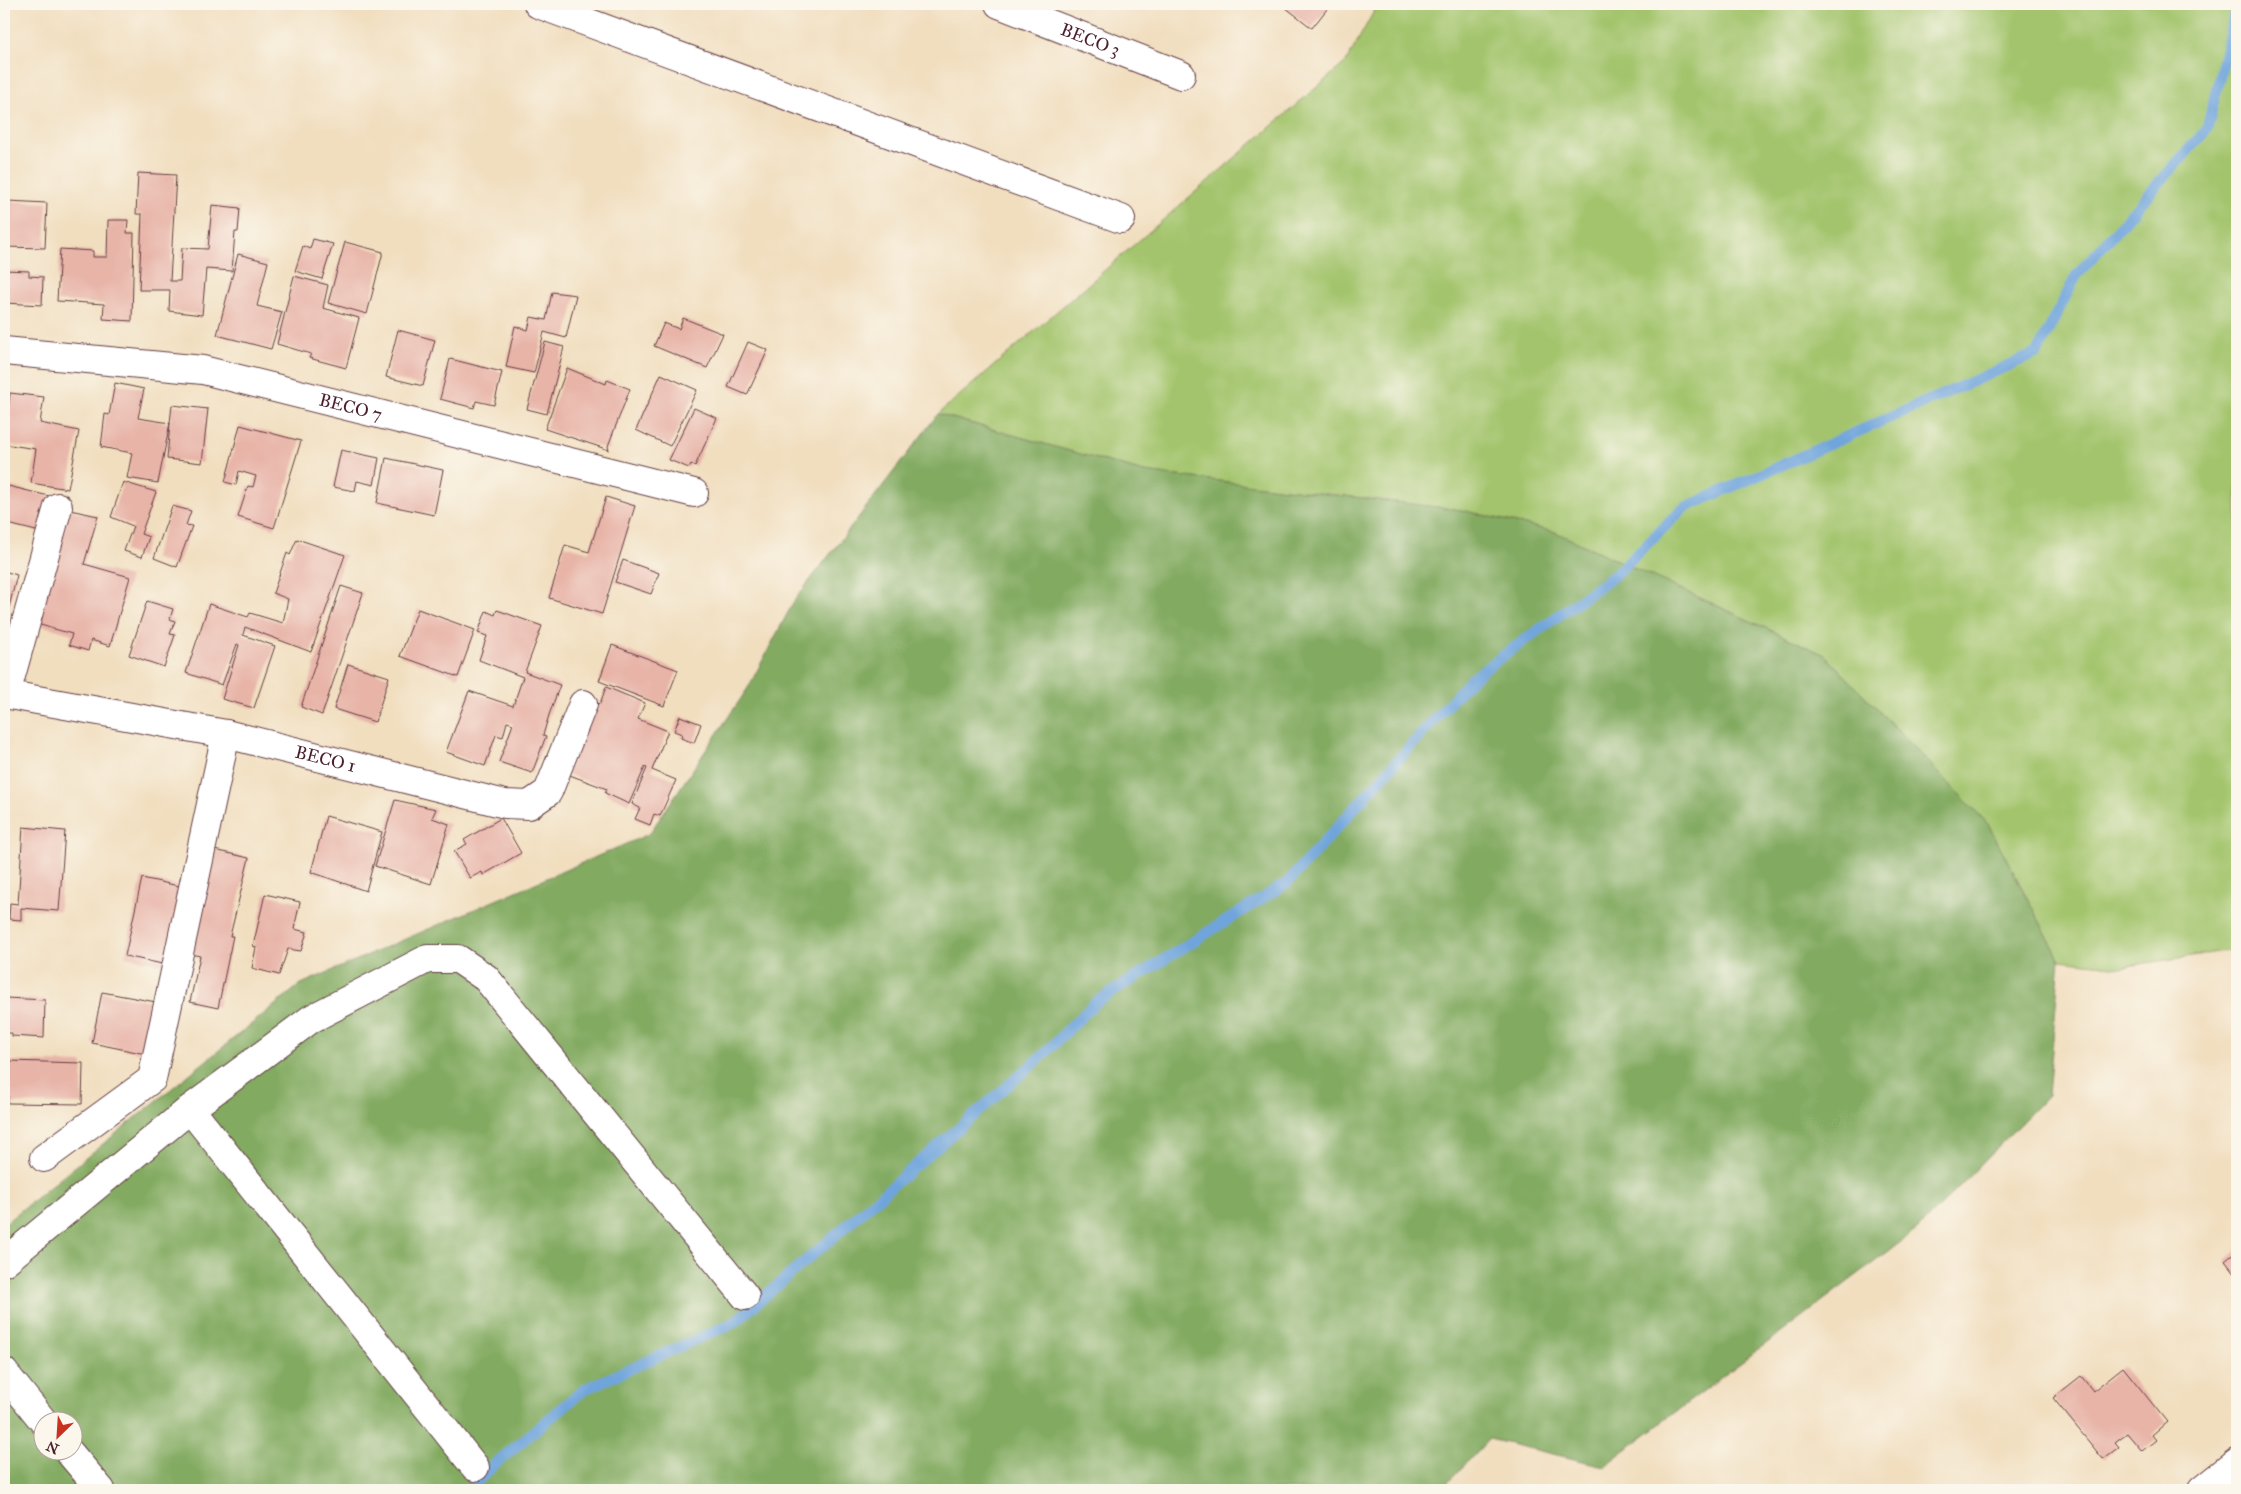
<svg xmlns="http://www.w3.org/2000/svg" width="2241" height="1494" viewBox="0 0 2241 1494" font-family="'IM FELL Great Primer',serif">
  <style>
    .green { fill: #a3c46c; stroke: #76724c }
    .forest { fill: #82aa60; stroke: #666446; fill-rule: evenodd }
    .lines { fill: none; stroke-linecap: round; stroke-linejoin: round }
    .stream { stroke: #6fa4dc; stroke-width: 11 }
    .building { fill: #e8b4a8 }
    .minor-casing { stroke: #633c41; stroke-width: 30 }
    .minor { stroke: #fff; stroke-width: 28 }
    .labels { text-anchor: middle; stroke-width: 5; stroke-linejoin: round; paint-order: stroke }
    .street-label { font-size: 18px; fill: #4a1f2b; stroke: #fbf7ec }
  </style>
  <rect width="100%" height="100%" fill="#fbf7ec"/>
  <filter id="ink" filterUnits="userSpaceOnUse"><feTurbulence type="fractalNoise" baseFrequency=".02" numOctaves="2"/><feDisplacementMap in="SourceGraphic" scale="10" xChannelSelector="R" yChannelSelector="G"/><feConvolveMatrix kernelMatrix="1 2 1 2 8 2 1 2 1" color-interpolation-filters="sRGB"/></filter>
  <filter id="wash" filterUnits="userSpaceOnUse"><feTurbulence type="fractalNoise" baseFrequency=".0096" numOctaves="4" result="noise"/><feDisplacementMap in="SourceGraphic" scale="20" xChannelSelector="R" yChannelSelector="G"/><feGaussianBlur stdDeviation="1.12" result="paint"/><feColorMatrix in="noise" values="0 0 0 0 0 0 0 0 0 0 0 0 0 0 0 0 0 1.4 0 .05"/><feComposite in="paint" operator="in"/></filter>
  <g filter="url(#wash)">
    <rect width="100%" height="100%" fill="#f1debf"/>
    <!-- green -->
    <polygon class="green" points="1378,4 2237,4 2237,949 2121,967 2060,960 1988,824 1825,655 1555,532 1461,510 1144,472 938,414 1346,62"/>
    <!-- forest -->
    <path class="forest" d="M938,414l206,58 317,38 94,22 270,123 163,169 72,136 -12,135 -130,134 -314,237 -115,-27 -48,51h-1437v-266l297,-240 348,-150 99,-146 46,-87zM42,1422h30v30h-30z"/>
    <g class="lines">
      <!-- stream -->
      <polyline class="stream" points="468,1490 496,1463 585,1389 735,1322 1041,1057 1096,1002 1287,883 1471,679 1616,574 1684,508 2037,353 2076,276 2207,129 2237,4"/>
    </g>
    <g id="blocks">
      <!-- building -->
      <g class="building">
        <polygon points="1281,4 1331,4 1312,28"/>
        <polygon points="138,173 176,175 170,281 180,281 182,248 208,249 212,205 240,208 238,232 235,232 232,271 206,269 202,315 169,311 170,290 139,290 142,214 136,214"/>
        <polygon points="8,201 47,203 45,248 5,247"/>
        <polygon points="108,220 128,220 127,233 134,233 132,321 103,319 104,304 57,301 60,249 93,251 93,257 107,257"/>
        <polygon points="313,239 333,244 322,279 295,271 303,246 310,249"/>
        <polygon points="345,242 383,252 367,314 328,303"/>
        <polygon points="238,254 268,262 257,306 282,312 271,349 217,335"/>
        <polygon points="4,270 29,271 29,276 43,277 42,305 4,303"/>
        <polygon points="294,276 328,285 323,308 359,318 346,368 309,358 311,354 277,344"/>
        <polygon points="552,292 576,295 566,338 544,332 534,373 506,367 515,326 528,330 531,317 546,320"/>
        <polygon points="683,318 723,334 707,368 654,346 664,323 679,329"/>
        <polygon points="398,330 435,340 423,386 386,377"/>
        <polygon points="545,342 564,347 547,414 527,409"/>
        <polygon points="748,342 768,350 747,395 728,387"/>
        <polygon points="450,359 502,372 494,405 476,401 474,408 440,399"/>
        <polygon points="567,368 606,384 607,380 630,389 608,446 609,450 545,429"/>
        <polygon points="661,374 697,390 670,446 636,430"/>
        <polygon points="115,383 144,389 138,418 170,423 172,405 208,409 202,463 167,459 170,423 158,483 127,478 132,453 101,447 105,414 109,415"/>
        <polygon points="10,393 44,397 40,423 79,431 68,489 31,483 36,449 4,444"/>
        <polygon points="694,408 717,418 695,466 691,464 689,468 669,460"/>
        <polygon points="240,425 301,441 274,528 238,517 248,486 253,487 256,476 239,471 236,485 225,482"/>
        <polygon points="341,450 379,458 374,485 357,481 355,491 333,487"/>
        <polygon points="386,458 443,470 434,515 377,503"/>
        <polygon points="123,482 156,492 141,534 149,537 142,557 124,551 133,526 111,517"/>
        <polygon points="4,485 53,497 40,532 4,523"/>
        <polygon points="606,497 635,506 602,614 549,598 565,545 589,552"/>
        <polygon points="172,506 191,511 186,525 192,526 177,567 154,558"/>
        <polygon points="70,510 98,516 84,564 130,577 110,646 91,640 88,651 69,645 72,634 37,624"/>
        <polygon points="297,539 345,555 311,652 245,627 243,635 275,646 254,708 222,699 239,645 237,644 222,685 186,673 209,604 248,617 250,613 283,623 288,599 273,593 287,553 290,555"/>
        <polygon points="623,560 659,573 651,594 615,582"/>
        <polygon points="4,571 17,575 5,623 4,623"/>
        <polygon points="341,586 363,593 322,715 301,707"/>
        <polygon points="147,601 173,609 170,619 175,621 170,634 175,635 164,667 129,655"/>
        <polygon points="418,609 475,630 458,677 400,656"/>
        <polygon points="497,610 542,626 525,672 560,685 549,715 543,735 546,736 532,773 499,762 513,724 507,722 503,737 496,735 485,766 446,752 469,691 513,706 523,677 479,660 487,636 478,633 486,611 495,615"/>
        <polygon points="612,645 678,670 664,706 599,681"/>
        <polygon points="348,664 389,677 375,722 334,709"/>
        <polygon points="606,687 645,703 638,719 668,731 652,770 676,780 660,816 654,814 650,825 635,819 640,808 632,804 647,768 645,767 629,804 605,793 607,789 567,774 596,703 600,704"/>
        <polygon points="680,716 701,724 694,743 681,738 682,734 674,731"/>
        <polygon points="395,800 436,809 432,818 449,824 431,884 375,866"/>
        <polygon points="326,816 382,832 366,891 311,872"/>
        <polygon points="501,818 521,853 483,875 482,872 470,878 454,851 467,844 464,840"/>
        <polygon points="23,827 65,831 59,911 21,908 21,920 9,919 10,903 18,904"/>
        <polygon points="210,849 249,858 230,936 233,936 218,1008 190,1002 200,956 186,953"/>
        <polygon points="142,878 183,887 167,965 125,956"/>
        <polygon points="265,894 300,902 294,929 307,932 301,951 288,949 279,975 252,968 256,947 253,946"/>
        <polygon points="102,992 156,1002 146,1054 92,1043"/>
        <polygon points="6,998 45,1000 44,1038 12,1036 12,1033 4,1033"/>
        <polygon points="8,1061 83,1063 82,1104 8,1103"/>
        <polygon points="2237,1251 2237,1276 2225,1261"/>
        <polygon points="2123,1367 2167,1422 2152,1435 2156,1440 2142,1451 2127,1433 2115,1442 2119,1447 2103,1459 2053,1398 2081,1376 2093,1391"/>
      </g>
    </g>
  </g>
  <g filter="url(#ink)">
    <use href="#blocks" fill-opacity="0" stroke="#633c41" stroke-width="1"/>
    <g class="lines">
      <!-- minor casing -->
      <g class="minor-casing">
        <g id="minor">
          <polyline points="538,4 1121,219"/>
          <path id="s1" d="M999,4l182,71"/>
          <path id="s2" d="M4,351l199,19 491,123"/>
          <path id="s3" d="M4,694l222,40 279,70 24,1 19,-13 35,-88"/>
          <polyline points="6,694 58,507"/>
          <polyline points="190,1109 475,1467"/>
          <polyline points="44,1158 152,1079 226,734"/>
          <polyline points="4,1262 190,1109 311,1019 427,959 458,959 486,978 745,1296"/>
          <polyline points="4,1372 44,1422"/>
          <polyline points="69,1452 101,1490"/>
          <polyline points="2202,1490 2237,1462"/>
        </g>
      </g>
      <!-- minor -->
      <use href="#minor" class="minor"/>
    </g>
  </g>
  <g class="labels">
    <!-- street labels -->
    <g class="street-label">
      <text dy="6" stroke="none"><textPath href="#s1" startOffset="98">BECO 3</textPath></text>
      <text dy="6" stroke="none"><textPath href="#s2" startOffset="352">BECO 7</textPath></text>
      <text dy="6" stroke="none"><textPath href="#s3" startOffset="328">BECO 1</textPath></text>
    </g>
  </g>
  <!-- margin -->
  <rect width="2241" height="1494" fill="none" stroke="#fbf7ec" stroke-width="20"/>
  <!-- north arrow -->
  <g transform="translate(58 1436) rotate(205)"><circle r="24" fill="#fbf7ec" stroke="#b4a19f"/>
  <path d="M0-4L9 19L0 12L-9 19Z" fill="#c8321e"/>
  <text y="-8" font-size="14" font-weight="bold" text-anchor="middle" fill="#4a1f2b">N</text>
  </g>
</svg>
